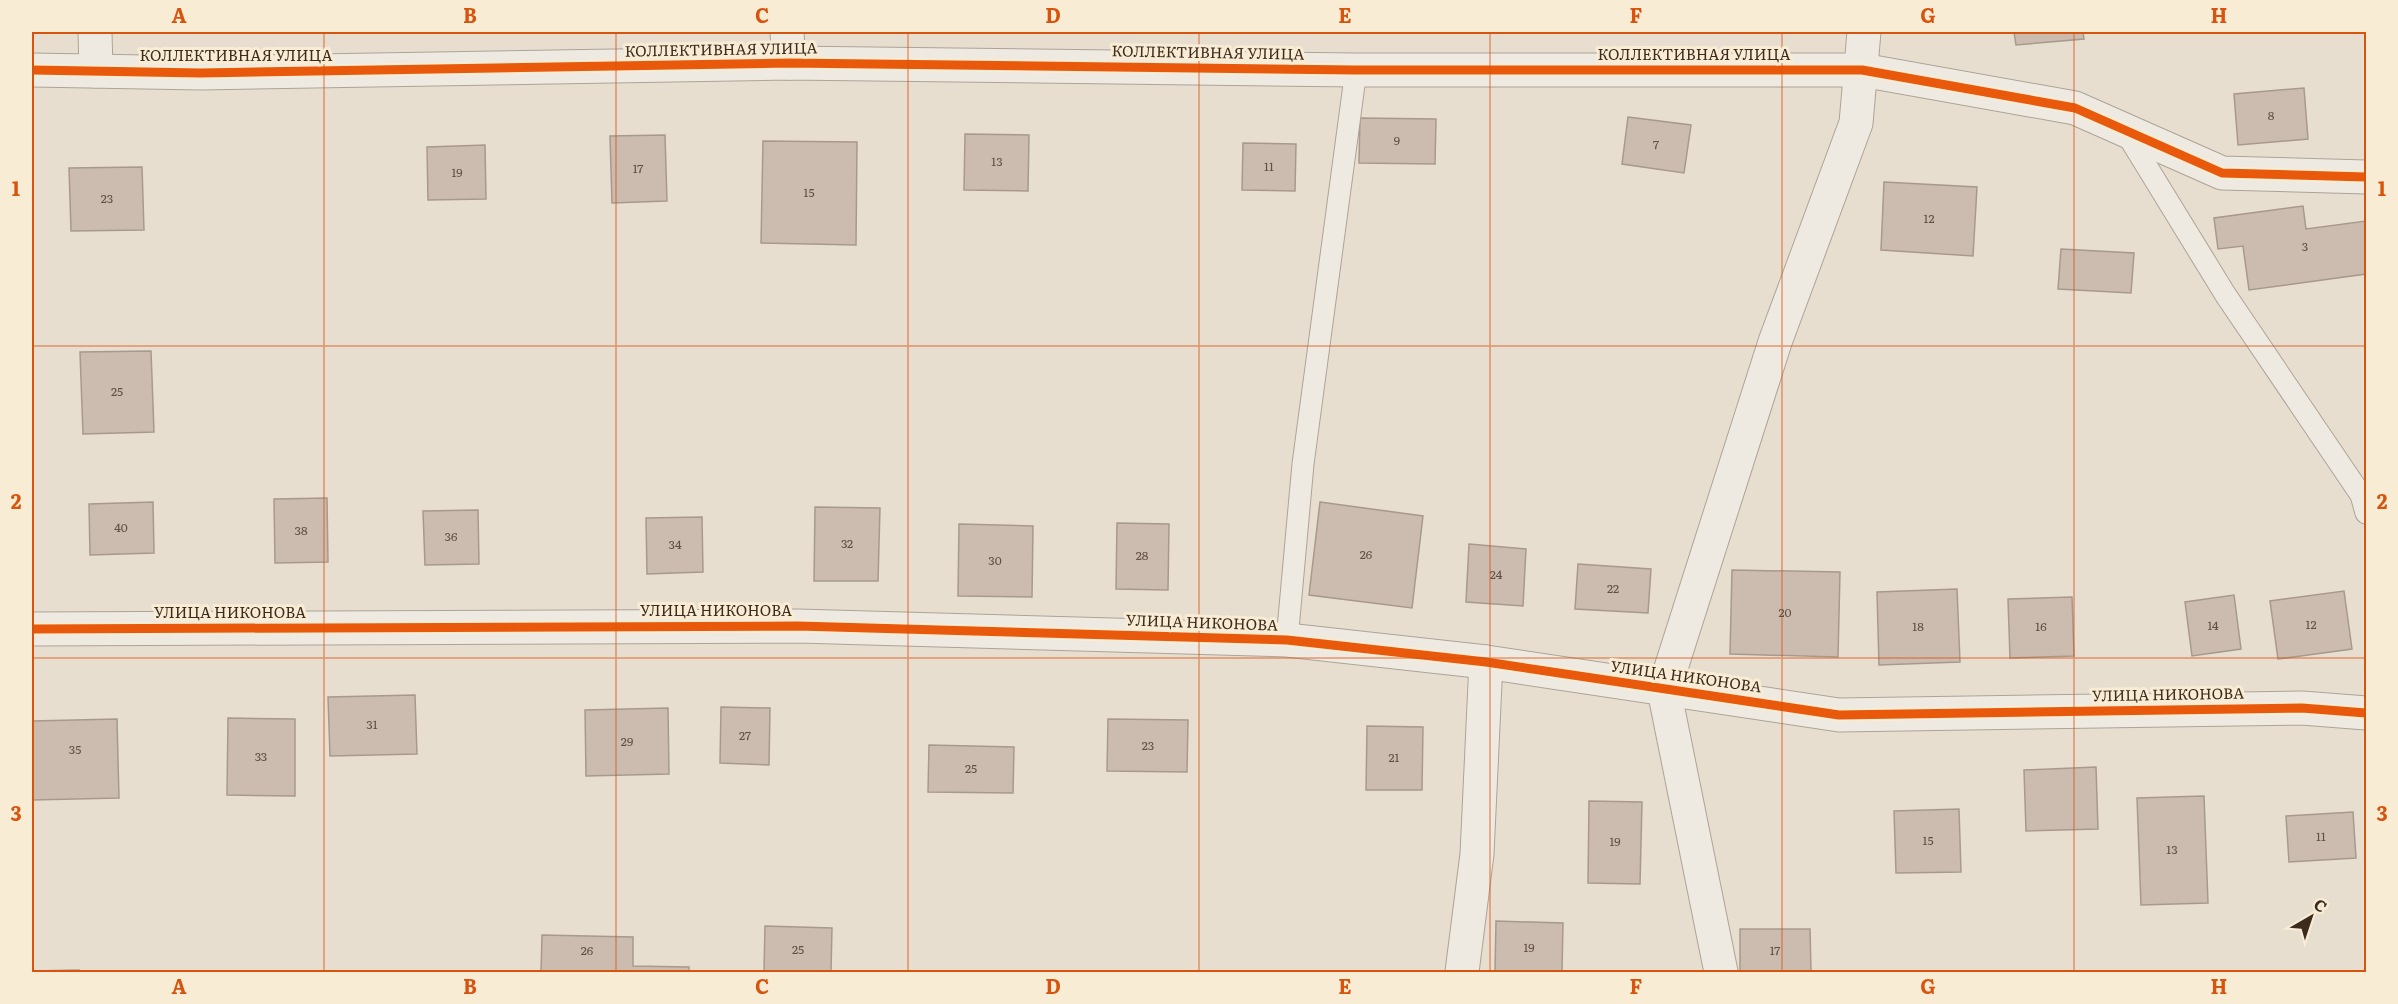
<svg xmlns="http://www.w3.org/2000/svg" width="2398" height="1004" viewBox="0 0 2398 1004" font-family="Literata,serif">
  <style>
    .building { fill: #ccbcaf; stroke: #a8998e; stroke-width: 1.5 }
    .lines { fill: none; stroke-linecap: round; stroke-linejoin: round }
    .service-casing { stroke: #ada397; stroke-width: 23 }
    .minor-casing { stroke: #ada397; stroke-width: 35 }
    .service { stroke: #efeae1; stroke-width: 21 }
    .minor { stroke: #efeae1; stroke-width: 33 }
    .cycleway-casing { stroke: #f8ecd5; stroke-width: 13 }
    .cycleway { stroke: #e8590c; stroke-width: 9 }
    .grid { fill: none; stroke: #d7540e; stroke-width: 1.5; stroke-opacity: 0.55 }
    .labels { text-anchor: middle; stroke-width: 6; stroke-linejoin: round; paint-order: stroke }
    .number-label { font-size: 12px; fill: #614f42 }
    .street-label { font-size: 15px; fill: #3d2b1e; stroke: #f8ecd5 }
    .neatline { fill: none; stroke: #d7540e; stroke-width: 2 }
    .grid-label { font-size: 20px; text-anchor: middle; font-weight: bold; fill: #d7540e }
  </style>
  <rect width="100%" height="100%" fill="#e7decf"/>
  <!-- building -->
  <g class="building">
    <rect x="1087" y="32" width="78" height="1"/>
    <polygon points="2014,32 2083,32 2084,39 2016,45"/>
    <polygon points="2304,88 2308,139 2238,145 2234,94"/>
    <polygon points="1628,117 1691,125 1684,173 1622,164"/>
    <polygon points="1360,118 1436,119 1435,164 1359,163"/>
    <polygon points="965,134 1029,135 1028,191 964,190"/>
    <polygon points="665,135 667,201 612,203 610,136"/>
    <polygon points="763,141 857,142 856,245 761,243"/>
    <polygon points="1243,143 1296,144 1295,191 1242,190"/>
    <polygon points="485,145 486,199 428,200 427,147"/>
    <polygon points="142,167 144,230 71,231 69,168"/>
    <polygon points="1884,182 1977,187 1973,256 1881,250"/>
    <polygon points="2303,206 2306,229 2366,221 2366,274 2249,290 2243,246 2218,249 2214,218"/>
    <polygon points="2061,249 2134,253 2131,293 2058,289"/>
    <polygon points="151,351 154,432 83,434 80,352"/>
    <polygon points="327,498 328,562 275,563 274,499"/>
    <polygon points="153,502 154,553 90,555 89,504"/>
    <polygon points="1320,502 1423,516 1412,608 1309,595"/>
    <polygon points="815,507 880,508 878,581 814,581"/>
    <polygon points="478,510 479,564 425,565 423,511"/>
    <polygon points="702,517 703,572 647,574 646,518"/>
    <polygon points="1117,523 1169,524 1168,590 1116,589"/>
    <polygon points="959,524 1033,526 1032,597 958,596"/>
    <polygon points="1469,544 1526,549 1523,606 1466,602"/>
    <polygon points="1578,564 1651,569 1648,613 1575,609"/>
    <polygon points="1732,570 1840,572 1838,657 1730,654"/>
    <polygon points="1957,589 1960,662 1879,665 1877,592"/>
    <polygon points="2344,591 2352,649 2278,659 2270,601"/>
    <polygon points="2234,595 2241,649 2192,656 2185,602"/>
    <polygon points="2072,597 2074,656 2010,658 2008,599"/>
    <polygon points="415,695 417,754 330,756 328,697"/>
    <polygon points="721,707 770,708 769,765 720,763"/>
    <polygon points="668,708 669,774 586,776 585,710"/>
    <polygon points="228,718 295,719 295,796 227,795"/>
    <polygon points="117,719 119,798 32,800 32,721"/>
    <polygon points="1108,719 1188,720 1187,772 1107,771"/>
    <polygon points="1367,726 1423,727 1422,790 1366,790"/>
    <polygon points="929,745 1014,747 1013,793 928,792"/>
    <polygon points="2096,767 2098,829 2026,831 2024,770"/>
    <polygon points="2204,796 2208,903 2141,905 2137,798"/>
    <polygon points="1589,801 1642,802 1640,884 1588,883"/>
    <polygon points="1959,809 1961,872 1896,873 1894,811"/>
    <polygon points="2353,812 2356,858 2289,862 2286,816"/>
    <polygon points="1496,921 1563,923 1562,972 1495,972"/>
    <polygon points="765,926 832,928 831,972 764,972"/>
    <polygon points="1740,929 1810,929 1811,972 1740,972"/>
    <polygon points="542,935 633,937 633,966 689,967 689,972 541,972"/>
    <polygon points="79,970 79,972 32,972 32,971"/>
  </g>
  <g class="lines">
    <!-- service casing -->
    <g class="service-casing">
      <g id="service">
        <polyline points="2125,131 2225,294 2361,495 2366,513"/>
        <polyline points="1287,640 1303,464 1356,70"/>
      </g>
    </g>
    <!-- minor casing -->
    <g class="minor-casing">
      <g id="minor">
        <polyline points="95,32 96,71"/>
        <polyline points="787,32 789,63"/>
        <polyline points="32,70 201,73 789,63 1356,70 1862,70 2075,108 2222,173 2366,177"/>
        <polyline points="32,629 798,626 1287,640 1486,662 1839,715 2302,708 2366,713"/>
        <polyline points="1462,972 1477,854 1486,662"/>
        <polyline points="1721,972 1664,690 1775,342 1856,123 1864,32"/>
      </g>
    </g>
    <!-- service -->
    <use href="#service" class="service"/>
    <!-- minor -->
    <use href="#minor" class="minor"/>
    <!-- cycleway casing -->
    <g class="cycleway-casing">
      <g id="cycleway">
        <polyline points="32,70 201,73 789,63 1356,70 1862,70 2075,108 2222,173 2366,177"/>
        <polyline points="32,629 798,626 1287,640 1486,662 1839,715 2302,708 2366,713"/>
      </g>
    </g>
    <!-- cycleway -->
    <use href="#cycleway" class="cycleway"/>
  </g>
  <!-- grid -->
  <path class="grid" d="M324,32v940M616,32v940M908,32v940M1199,32v940M1490,32v940M1782,32v940M2074,32v940M32,346h2334M32,658h2334"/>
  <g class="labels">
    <!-- number labels -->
    <g class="number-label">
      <text x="2271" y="120">8</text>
      <text x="1397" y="145">9</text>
      <text x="1656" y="149">7</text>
      <text x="997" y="166">13</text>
      <text x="1269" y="171">11</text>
      <text x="638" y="173">17</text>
      <text x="457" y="177">19</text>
      <text x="809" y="197">15</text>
      <text x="107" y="203">23</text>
      <text x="1929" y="223">12</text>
      <text x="2305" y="251">3</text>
      <text x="117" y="396">25</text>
      <text x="121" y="532">40</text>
      <text x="301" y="535">38</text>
      <text x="451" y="541">36</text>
      <text x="847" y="548">32</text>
      <text x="675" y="549">34</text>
      <text x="1366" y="559">26</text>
      <text x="1142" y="560">28</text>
      <text x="995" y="565">30</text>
      <text x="1496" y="579">24</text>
      <text x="1613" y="593">22</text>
      <text x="1785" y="617">20</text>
      <text x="2311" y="629">12</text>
      <text x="2213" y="630">14</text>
      <text x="1918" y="631">18</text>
      <text x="2041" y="631">16</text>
      <text x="372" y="729">31</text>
      <text x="745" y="740">27</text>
      <text x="627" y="746">29</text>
      <text x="1148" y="750">23</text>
      <text x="75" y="754">35</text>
      <text x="261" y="761">33</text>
      <text x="1394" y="762">21</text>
      <text x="971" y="773">25</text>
      <text x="2321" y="841">11</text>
      <text x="1928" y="845">15</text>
      <text x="1615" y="846">19</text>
      <text x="2172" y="854">13</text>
      <text x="1529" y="952">19</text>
      <text x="798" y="954">25</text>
      <text x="587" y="955">26</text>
      <text x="1775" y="955">17</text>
    </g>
    <!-- street labels -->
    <g class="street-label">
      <text transform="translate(721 50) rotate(-1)" y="5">КОЛЛЕКТИВНАЯ УЛИЦА</text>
      <text transform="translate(1208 53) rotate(1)" y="5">КОЛЛЕКТИВНАЯ УЛИЦА</text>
      <text x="1694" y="60">КОЛЛЕКТИВНАЯ УЛИЦА</text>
      <text x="236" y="61">КОЛЛЕКТИВНАЯ УЛИЦА</text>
      <text x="716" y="616">УЛИЦА НИКОНОВА</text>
      <text x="230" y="618">УЛИЦА НИКОНОВА</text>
      <text transform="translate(1202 623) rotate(2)" y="5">УЛИЦА НИКОНОВА</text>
      <text transform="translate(1686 677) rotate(8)" y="5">УЛИЦА НИКОНОВА</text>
      <text transform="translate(2168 695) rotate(-1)" y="5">УЛИЦА НИКОНОВА</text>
    </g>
  </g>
  <!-- border -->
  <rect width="2398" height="1004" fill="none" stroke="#f8ecd5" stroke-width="66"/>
  <!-- north arrow -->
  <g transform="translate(2311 917) rotate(39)" stroke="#f8ecd5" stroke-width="4.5" paint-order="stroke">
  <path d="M0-4.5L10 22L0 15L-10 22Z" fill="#3d2b1e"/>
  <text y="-9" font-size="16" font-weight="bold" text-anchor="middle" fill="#3d2b1e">С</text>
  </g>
  <rect x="33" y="33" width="2332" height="938" class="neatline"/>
  <g class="grid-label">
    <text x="179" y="23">A</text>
    <text x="470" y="23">B</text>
    <text x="762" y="23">C</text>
    <text x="1053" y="23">D</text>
    <text x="1345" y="23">E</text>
    <text x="1636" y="23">F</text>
    <text x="1928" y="23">G</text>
    <text x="2219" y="23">H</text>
    <text x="16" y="196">1</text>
    <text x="2382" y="196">1</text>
    <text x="16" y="509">2</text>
    <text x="2382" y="509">2</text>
    <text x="16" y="821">3</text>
    <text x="2382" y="821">3</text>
    <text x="179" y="994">A</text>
    <text x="470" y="994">B</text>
    <text x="762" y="994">C</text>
    <text x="1053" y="994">D</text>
    <text x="1345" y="994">E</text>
    <text x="1636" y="994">F</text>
    <text x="1928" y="994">G</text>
    <text x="2219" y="994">H</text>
  </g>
</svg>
